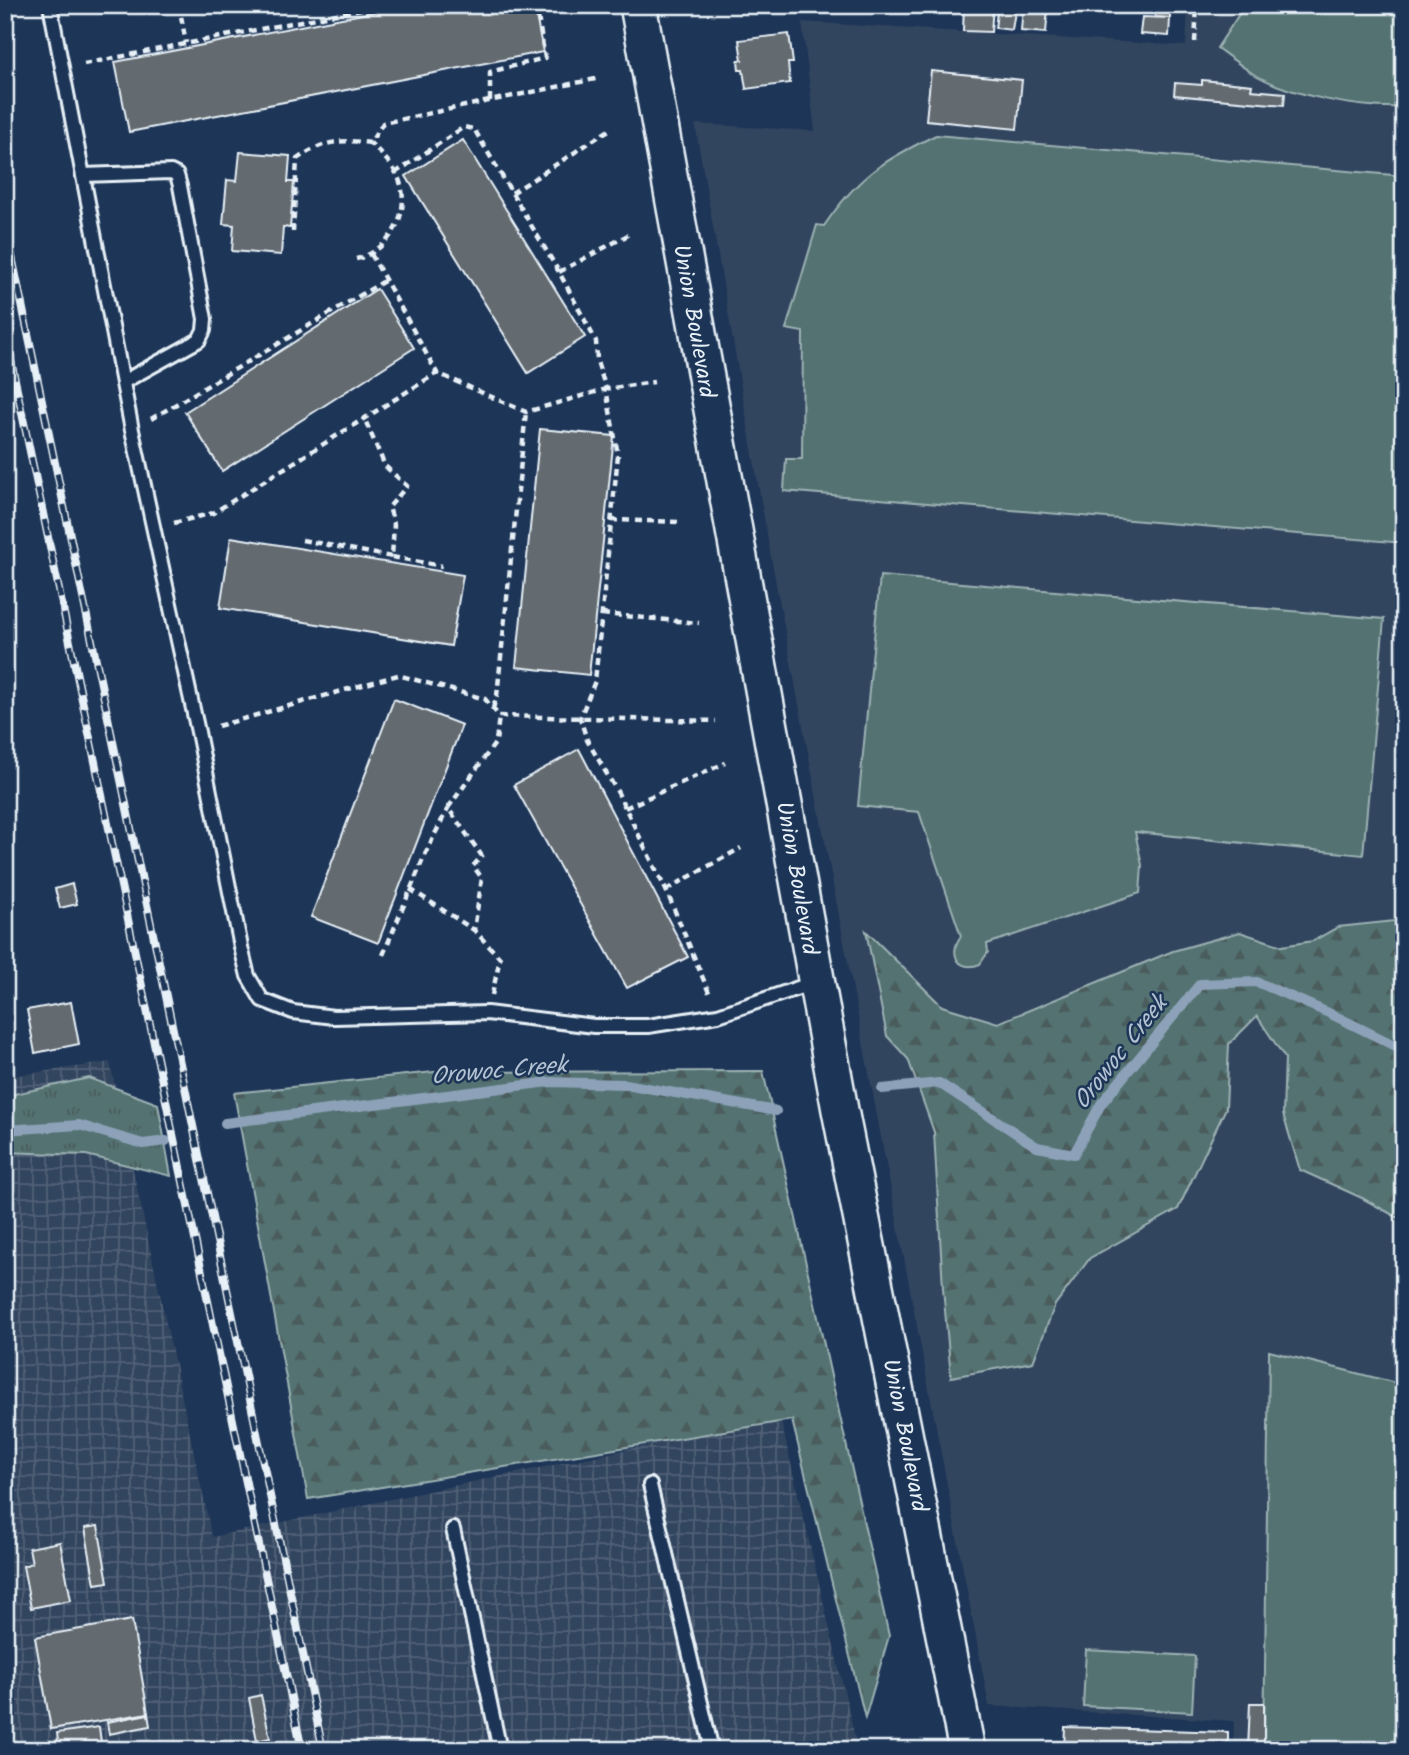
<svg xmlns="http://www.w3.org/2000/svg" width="1409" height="1755" viewBox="0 0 1409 1755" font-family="Kalam,sans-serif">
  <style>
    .built { fill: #32455e }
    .industrial { fill: url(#industrial-grid) }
    .grass { fill: url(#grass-tufts); stroke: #9db2b4; stroke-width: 2 }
    .forest { fill: url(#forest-firs); stroke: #9db2b4; stroke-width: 2 }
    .pitch { fill: #527271; stroke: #9db2b4; stroke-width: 2 }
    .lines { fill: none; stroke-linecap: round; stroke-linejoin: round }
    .stream { stroke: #8da2b9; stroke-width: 10 }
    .building { fill: #636a6f; stroke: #e8f1f8; stroke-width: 2 }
    .service-casing { stroke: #e8f1f8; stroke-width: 18 }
    .secondary-casing { stroke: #e8f1f8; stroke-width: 40 }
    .path { stroke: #e8f1f8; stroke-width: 4.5; stroke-dasharray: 7 5; stroke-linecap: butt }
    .service { stroke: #1d3557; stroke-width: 12 }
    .secondary { stroke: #1d3557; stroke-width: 35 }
    .rail-casing { stroke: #e8f1f8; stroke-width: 8 }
    .rail { stroke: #1d3557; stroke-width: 5; stroke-dasharray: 16; stroke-linecap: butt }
    .labels { text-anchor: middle; stroke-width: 5; stroke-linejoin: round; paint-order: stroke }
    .street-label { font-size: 23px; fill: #e8f1f8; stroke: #1d3557 }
    .water-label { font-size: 24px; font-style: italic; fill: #b3c3d3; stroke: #1d3557 }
  </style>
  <defs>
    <pattern id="industrial-grid" width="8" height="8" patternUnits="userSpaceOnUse" patternTransform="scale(1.75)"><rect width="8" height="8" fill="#32455e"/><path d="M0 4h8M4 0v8" fill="none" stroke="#506076"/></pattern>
    <pattern id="grass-tufts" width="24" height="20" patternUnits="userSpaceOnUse" patternTransform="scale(1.75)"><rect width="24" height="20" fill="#527271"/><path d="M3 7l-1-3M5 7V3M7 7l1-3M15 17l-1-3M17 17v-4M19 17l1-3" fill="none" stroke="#4b5b5c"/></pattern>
    <pattern id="forest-firs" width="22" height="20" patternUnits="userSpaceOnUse" patternTransform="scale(1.75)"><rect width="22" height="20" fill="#527271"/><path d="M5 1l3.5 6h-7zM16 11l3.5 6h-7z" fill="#4b5b5c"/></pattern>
  </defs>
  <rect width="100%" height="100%" fill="#1d3557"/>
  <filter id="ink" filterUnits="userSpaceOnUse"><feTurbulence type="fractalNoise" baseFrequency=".0143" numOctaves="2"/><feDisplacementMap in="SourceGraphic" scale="14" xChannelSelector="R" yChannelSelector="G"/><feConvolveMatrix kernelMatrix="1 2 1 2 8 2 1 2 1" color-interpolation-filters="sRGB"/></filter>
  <g filter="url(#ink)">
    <!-- built -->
    <polygon class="built" points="1188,5 1404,5 1404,1750 1233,1750 1234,1721 989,1706 770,552 695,124 815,131 802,22 1186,46"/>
    <!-- industrial -->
    <polygon class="industrial" points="110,1062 212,1537 780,1417 858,1750 5,1750 5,1077"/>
    <!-- grass -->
    <polygon class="grass" points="89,1078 158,1104 171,1176 86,1155 5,1152 5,1096"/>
    <!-- forest -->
    <g class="forest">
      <polygon points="1404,920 1404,1221 1362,1198 1300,1170 1283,1114 1285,1058 1257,1016 1229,1044 1226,1108 1178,1209 1090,1258 1055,1305 1033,1362 951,1377 943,1288 934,1132 908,1059 887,1036 866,931 942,1006 998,1023 1173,951 1240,932 1282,946 1313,941 1338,927"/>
      <polygon points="763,1071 889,1636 865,1718 792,1420 308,1499 234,1093 434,1072"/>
    </g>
    <!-- pitch -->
    <g class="pitch">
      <path d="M1245,5h159v102c-44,2 -114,-11 -152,-34 -12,-8 -24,-17 -35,-25z"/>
      <path d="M936,135l468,41v367l-620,-52 2,-32h16l1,-127 -17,-3 31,-104 7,1c34,-50 58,-65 112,-91z"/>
      <path d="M880,576l504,43 -21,236 -228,-23 7,33 -2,28 -153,51 1,8 -8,12c-22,9 -32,-11 -19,-28l-42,-124 -61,-6z"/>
      <polygon points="1269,1351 1404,1385 1404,1750 1264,1750"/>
      <polygon points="1086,1650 1195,1656 1192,1712 1083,1706"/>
    </g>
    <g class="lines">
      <!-- stream -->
      <g class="stream">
        <polyline points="882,1089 939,1083 1037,1147 1074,1154 1101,1104 1200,984 1257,982 1331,1014 1404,1050"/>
        <polyline points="225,1123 549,1082 625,1084 776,1111"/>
        <polyline points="5,1130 79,1125 143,1144 166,1141"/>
      </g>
    </g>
    <!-- building -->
    <g class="building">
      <polygon points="409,5 534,5 543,52 129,132 115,62"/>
      <polygon points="964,5 993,5 991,32 963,31"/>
      <polygon points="998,5 1016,5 1012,30 995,28"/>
      <polygon points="1023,5 1048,6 1046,33 1021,31"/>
      <polygon points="1155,5 1170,5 1170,18 1155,17"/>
      <polygon points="1142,17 1170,18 1169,36 1140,34"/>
      <polygon points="789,34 793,63 788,63 790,83 746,89 743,70 739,70 738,60 742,60 739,40"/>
      <polygon points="931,71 1022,80 1017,129 926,120"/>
      <polygon points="1202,80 1252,85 1251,90 1285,93 1284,105 1174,95 1175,83 1202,85"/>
      <polygon points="463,140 585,337 528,373 406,176"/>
      <polygon points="240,152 290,156 288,182 294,182 290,228 283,227 281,255 232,251 234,225 223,224 227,180 237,181"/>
      <polygon points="377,289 414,348 222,471 185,412"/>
      <polygon points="540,429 614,436 589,675 516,667"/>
      <polygon points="231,537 463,575 451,646 220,608"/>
      <polygon points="394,699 462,725 378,943 311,917"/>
      <polygon points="579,749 688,957 627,988 514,785"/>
      <polygon points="72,884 77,904 60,908 55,889"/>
      <polygon points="71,1002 79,1044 35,1053 27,1010"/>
      <polygon points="98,1526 108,1582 95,1584 85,1528"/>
      <polygon points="60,1542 71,1600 31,1608 23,1566 32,1563 29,1548"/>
      <polygon points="132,1620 148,1713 51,1729 35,1637"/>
      <polygon points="261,1695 270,1738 257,1741 249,1698"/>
      <polygon points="1250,1703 1264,1703 1264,1750 1248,1750"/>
      <polygon points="148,1714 150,1726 109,1734 107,1722"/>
      <polygon points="99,1727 102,1750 59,1750 57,1733"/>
      <polygon points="1065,1727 1228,1732 1228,1750 1064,1750"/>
    </g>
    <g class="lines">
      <!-- service casing -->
      <g class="service-casing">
        <g id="service">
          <polyline points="50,5 132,430 198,732 241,947 248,976 262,1000 293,1012 334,1017 487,1013 594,1026 648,1026 718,1015 813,983"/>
          <polyline points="83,175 171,172 177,175 180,186 205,319 204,330 199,340 123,382"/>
          <polyline points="650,1485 712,1750"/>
          <polyline points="453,1529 500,1750"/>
        </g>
      </g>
      <!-- secondary casing -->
      <g class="secondary-casing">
        <polyline id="secondary" points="638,5 840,1110 967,1750"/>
      </g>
      <!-- path -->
      <g class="path">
        <polyline points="179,5 186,43"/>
        <polyline points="1195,42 1197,5"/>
        <polyline points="84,64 382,5"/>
        <polyline points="490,101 490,72 545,58 536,5"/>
        <polyline points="395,173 464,127 474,129 559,272 596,341 597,361 606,389 654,382"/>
        <polyline points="512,193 609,130"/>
        <path d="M293,232l4,-73c26,-18 42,-20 73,-16l13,-20 217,-45"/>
        <polyline points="371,254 437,373"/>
        <path d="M356,259c32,-7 55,-44 44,-77 -4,-14 -19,-29 -30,-39"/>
        <polyline points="559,272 628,235"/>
        <polyline points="151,419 386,280"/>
        <polyline points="611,520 681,522"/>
        <polyline points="174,523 213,513 437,373 526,412 606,389 618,455 595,681 580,718 587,740 618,793 666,890 710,995"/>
        <polyline points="302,540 392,557 394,524 389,507 407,486 385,466 365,420"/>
        <polyline points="392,557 442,566"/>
        <polyline points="602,614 699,623"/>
        <polyline points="493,708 497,696 526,412"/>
        <polyline points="218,726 398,675 485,699 499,716"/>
        <polyline points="625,808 725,763"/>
        <polyline points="410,889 474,930"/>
        <polyline points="666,890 741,848"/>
        <polyline points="383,955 427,850 448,808"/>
        <polyline points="492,995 500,958 474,930 482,878 473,866 482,856 448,808 496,742 499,716 716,721"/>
      </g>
      <!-- service -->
      <use href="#service" class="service"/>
      <!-- secondary -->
      <use href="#secondary" class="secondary"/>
      <!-- rail casing -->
      <g class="rail-casing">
        <g id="rail">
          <polyline points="5,223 323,1750"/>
          <polyline points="5,332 302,1750"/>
        </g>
      </g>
      <!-- rail -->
      <use href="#rail" class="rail"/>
    </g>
  </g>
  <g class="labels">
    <!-- street labels -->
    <g class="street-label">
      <text transform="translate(695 321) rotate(80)" y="8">Union Boulevard</text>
      <text transform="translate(798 878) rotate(80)" y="8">Union Boulevard</text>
      <text transform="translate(906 1435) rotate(79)" y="8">Union Boulevard</text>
    </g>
    <!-- water labels -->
    <g class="water-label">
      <text transform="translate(1120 1052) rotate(-52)" y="8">Orowoc Creek</text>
      <text transform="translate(499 1070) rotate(-5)" y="8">Orowoc Creek</text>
    </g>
  </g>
  <!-- margin -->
  <rect width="1409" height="1755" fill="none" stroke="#1d3557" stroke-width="28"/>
  <rect x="14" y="14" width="1381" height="1727" fill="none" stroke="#e8f1f8" stroke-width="2.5" filter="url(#ink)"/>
</svg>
